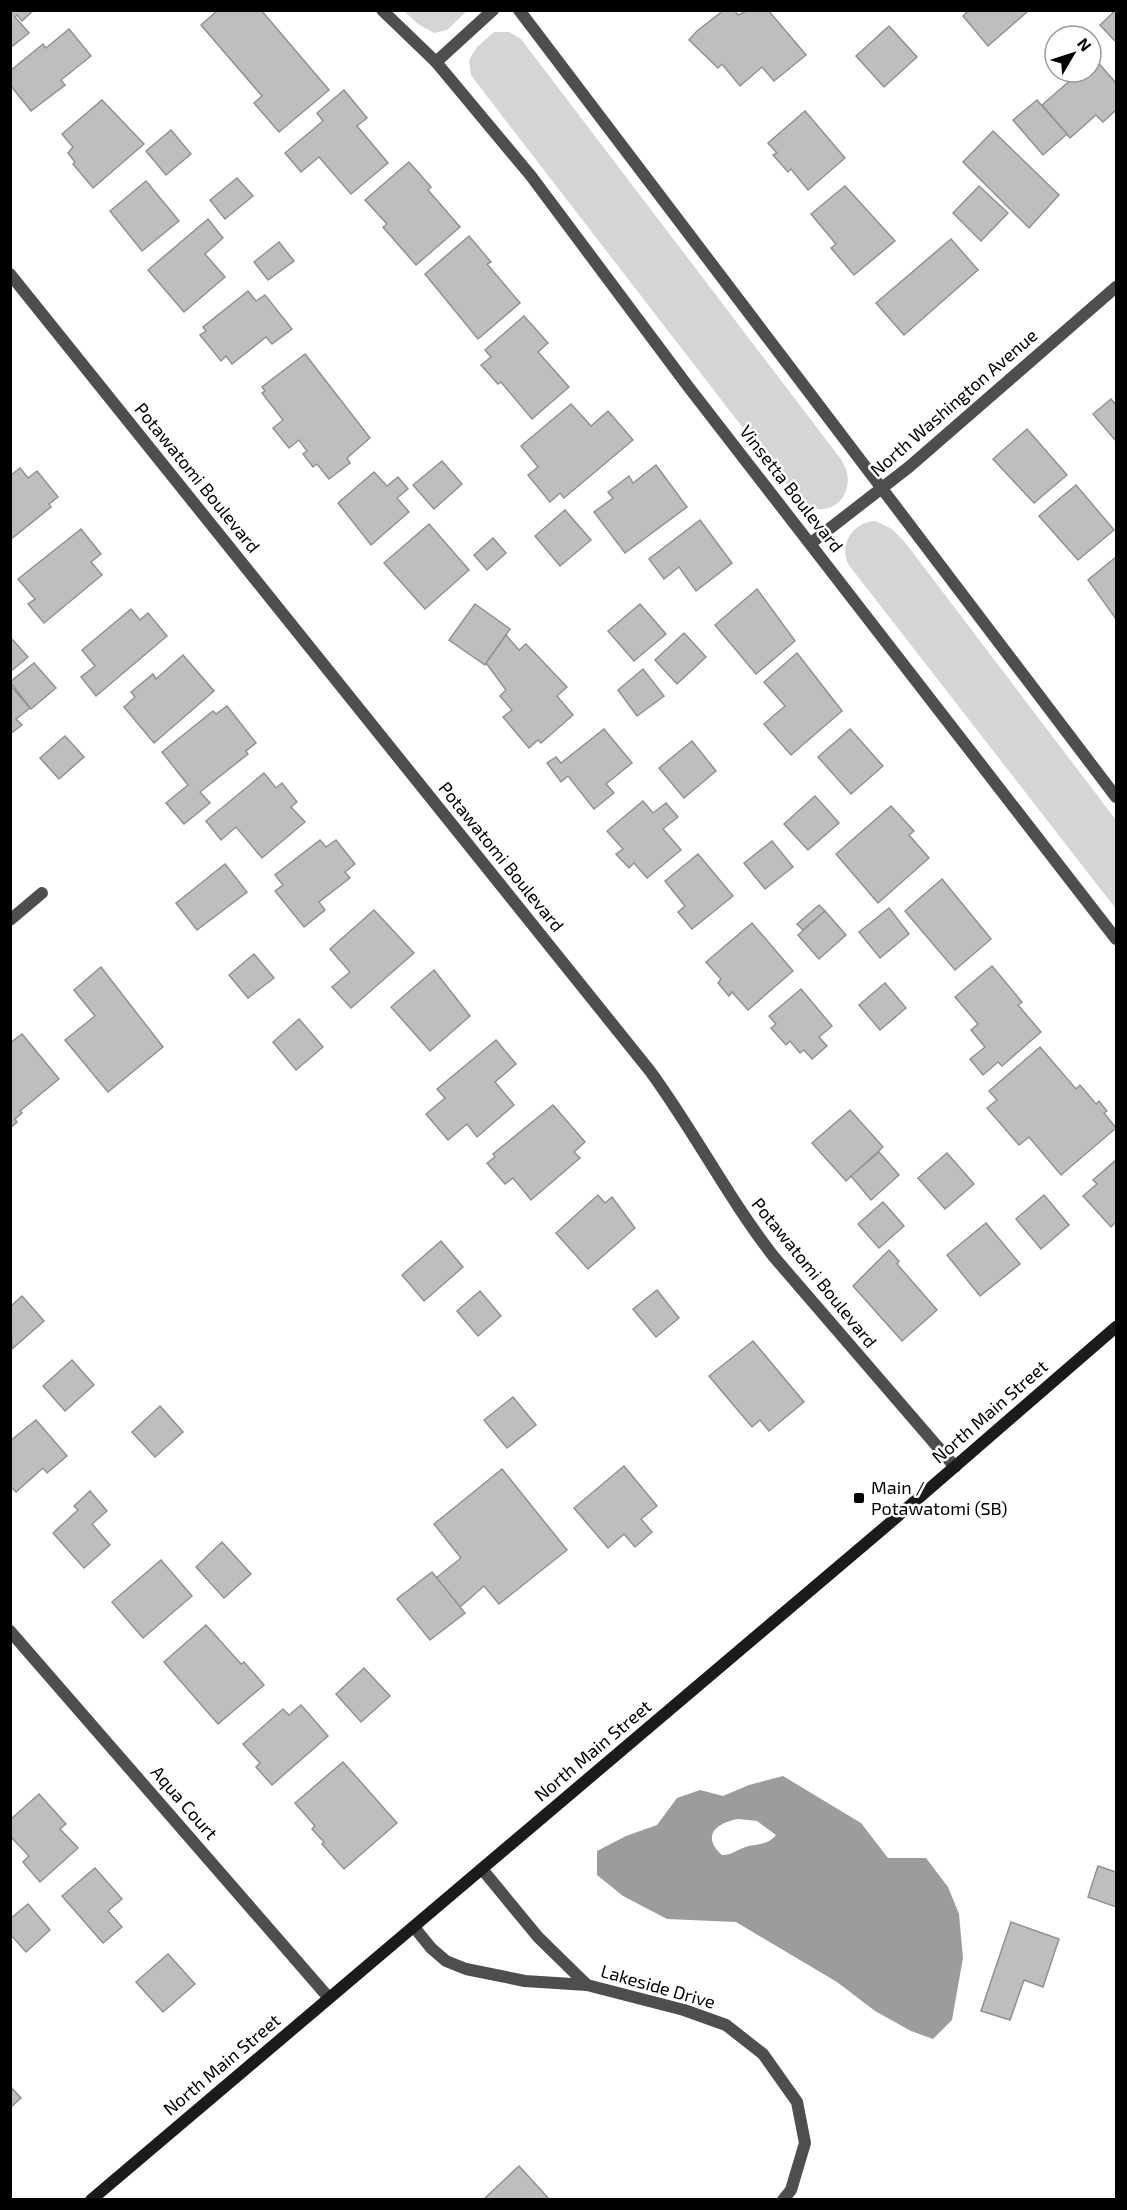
<svg xmlns="http://www.w3.org/2000/svg" width="1127" height="2210" viewBox="0 0 1127 2210" font-family="'Exo 2',sans-serif">
  <style>
    .green { fill: #d5d5d5 }
    .water { fill: #9c9c9c; fill-rule: evenodd }
    .building { fill: #bebebe; stroke: #929292; stroke-width: 1.5 }
    .lines { fill: none; stroke-linecap: round; stroke-linejoin: round }
    .street { stroke: #4e4e4e; stroke-width: 12 }
    .secondary { stroke: #1b1b1b; stroke-width: 12 }
    .poi-dot { fill: #000; stroke: #fff; stroke-width: 2 }
    .labels { text-anchor: middle; stroke-width: 5; stroke-linejoin: round; paint-order: stroke }
    .street-label { font-size: 18px; fill: #000; stroke: #fff }
    .poi-label { font-size: 18px; fill: #000; stroke: #fff; text-anchor: start }
  </style>
  <rect width="100%" height="100%" fill="#fff"/>
  <!-- green -->
  <g class="green">
    <polygon points="404,11 403,11 467,11 447,30 434,33 418,24"/>
    <path d="M494,32h15l12,7 319,419c24,34 -13,70 -43,40l-321,-416 -5,-7 -2,-15 8,-13z"/>
    <path d="M876,521l16,8 12,12 212,279v89l-268,-345c-9,-21 5,-42 28,-43z"/>
  </g>
  <!-- water -->
  <path class="water" d="M783,1776l78,47 27,35h38l22,29 11,27 4,44 -11,62 -19,19 -22,-8 -36,-20 -38,-29 -101,-60 -69,-3 -44,-23 -26,-21v-24l29,-15 31,-11 20,-27 23,-8 23,6 26,-11zM738,1819l19,2 19,14c-7,9 -17,9 -27,11 -10,2 -16,9 -27,9 -21,-19 -6,-32 16,-36z"/>
  <!-- building -->
  <g class="building">
    <polygon points="10,10 34,10 22,21 17,15 15,17 29,33 10,48"/>
    <polygon points="218,10 261,10 329,90 279,132 254,103 262,96 201,25"/>
    <polygon points="724,10 734,10 738,15 749,10 768,10 806,55 774,81 762,67 740,86 722,64 718,68 689,40 697,31"/>
    <polygon points="969,10 1026,10 1027,12 988,46 963,16"/>
    <polygon points="1116,10 1116,42 1100,25"/>
    <polygon points="889,26 917,57 884,87 856,56"/>
    <polygon points="69,29 91,56 61,80 65,85 31,111 10,85 10,71 43,44 46,48"/>
    <polygon points="1095,59 1116,83 1116,110 1103,122 1096,115 1070,138 1042,105 1080,72 1091,72 1091,62"/>
    <polygon points="344,90 367,118 357,126 388,163 351,194 319,157 301,172 285,153 323,121 317,113"/>
    <polygon points="102,100 144,144 93,188 73,164 75,162 68,153 73,147 62,134"/>
    <polygon points="1037,100 1067,134 1043,155 1013,120"/>
    <polygon points="805,111 845,158 808,190 791,169 788,172 773,155 777,153 768,143"/>
    <polygon points="171,130 191,154 166,175 146,151"/>
    <polygon points="993,131 1059,195 1029,228 963,162"/>
    <polygon points="409,162 431,187 428,190 460,227 416,265 383,227 387,224 365,200"/>
    <polygon points="237,178 253,196 225,219 210,200"/>
    <polygon points="146,181 179,221 142,251 110,211"/>
    <polygon points="845,186 895,241 854,275 831,248 836,244 811,214"/>
    <polygon points="979,186 1008,213 981,241 953,213"/>
    <polygon points="208,219 223,238 205,254 225,277 184,312 148,270"/>
    <polygon points="469,236 491,262 487,264 520,303 478,339 425,274"/>
    <polygon points="951,239 978,270 904,335 876,303"/>
    <polygon points="279,242 294,261 268,280 254,262"/>
    <polygon points="248,291 256,301 265,295 292,329 272,344 266,337 232,364 226,356 221,361 200,335 206,331 203,327"/>
    <polygon points="524,316 548,343 538,352 569,387 532,419 501,382 498,384 481,365 491,357 485,350"/>
    <polygon points="305,354 370,438 347,458 350,463 329,479 317,464 313,467 303,454 307,451 299,440 289,448 273,428 283,420 262,393 265,391 262,387"/>
    <polygon points="1111,399 1116,405 1116,441 1093,414"/>
    <polygon points="571,404 591,426 608,411 633,440 564,498 560,493 550,502 528,475 538,467 521,446"/>
    <polygon points="1027,429 1067,475 1034,503 993,459"/>
    <polygon points="442,461 462,484 434,509 413,485"/>
    <polygon points="656,465 687,507 625,553 594,512 613,498 608,492 629,476 633,483"/>
    <polygon points="20,468 28,478 37,471 58,497 49,504 51,507 10,540 10,476"/>
    <polygon points="374,472 387,486 398,477 408,489 397,498 409,512 371,545 338,503"/>
    <polygon points="1076,485 1114,530 1078,560 1039,516"/>
    <polygon points="565,510 591,540 560,566 535,536"/>
    <polygon points="700,520 732,563 696,591 679,567 664,579 649,559"/>
    <polygon points="429,524 469,570 425,609 384,563"/>
    <polygon points="81,529 101,554 91,562 102,575 44,623 28,604 35,599 18,579"/>
    <polygon points="493,538 506,553 487,570 474,555"/>
    <polygon points="1116,557 1116,619 1088,580"/>
    <polygon points="757,589 795,641 756,674 715,625"/>
    <polygon points="475,604 510,629 485,665 449,640"/>
    <polygon points="640,604 666,634 634,661 608,631"/>
    <polygon points="131,609 140,620 148,613 167,636 96,696 81,677 95,666 82,650"/>
    <polygon points="684,633 706,657 677,684 655,660"/>
    <polygon points="506,635 519,650 526,644 567,687 557,696 573,715 541,743 538,740 529,748 503,717 512,710 500,696 506,690 486,663"/>
    <polygon points="10,637 28,657 10,672"/>
    <polygon points="797,653 842,711 791,755 764,724 785,706 764,682"/>
    <polygon points="183,655 214,691 154,743 124,707 135,697 131,692 153,674 156,679"/>
    <polygon points="34,663 56,688 31,709 10,682"/>
    <polygon points="643,669 664,696 637,716 618,690"/>
    <polygon points="10,685 30,708 16,719 22,725 10,734"/>
    <polygon points="227,706 256,743 246,751 248,754 200,792 210,803 184,824 166,803 188,785 162,752 213,711 216,714"/>
    <polygon points="604,729 632,763 606,784 614,793 594,809 568,776 561,782 547,763 556,757 561,763"/>
    <polygon points="850,729 883,766 851,794 818,757"/>
    <polygon points="65,736 84,757 59,779 40,758"/>
    <polygon points="692,741 716,771 684,798 659,768"/>
    <polygon points="264,773 276,788 282,783 297,802 291,807 305,822 262,858 236,827 221,840 206,821"/>
    <polygon points="815,796 839,823 808,850 784,824"/>
    <polygon points="643,801 653,813 666,803 678,817 663,829 681,850 647,878 634,863 629,868 616,854 623,849 607,831"/>
    <polygon points="891,806 914,831 909,835 929,858 878,903 836,854"/>
    <polygon points="320,840 326,847 336,840 355,864 345,872 350,878 319,902 325,910 304,927 275,891 283,885 275,875"/>
    <polygon points="772,841 793,867 765,889 744,863"/>
    <polygon points="698,854 733,896 692,929 678,912 685,906 665,881"/>
    <polygon points="225,864 247,892 197,930 176,903"/>
    <polygon points="942,879 991,939 955,970 905,911"/>
    <polygon points="819,905 825,911 803,930 797,924"/>
    <polygon points="889,908 909,934 880,958 859,932"/>
    <polygon points="374,910 414,953 351,1008 332,987 350,972 330,949"/>
    <polygon points="825,911 846,935 819,959 798,935"/>
    <polygon points="752,923 793,971 748,1010 732,992 729,996 718,983 721,979 706,962"/>
    <polygon points="254,954 274,978 248,998 229,975"/>
    <polygon points="992,966 1022,1002 1018,1005 1041,1032 1002,1066 998,1062 983,1075 970,1059 985,1047 971,1030 978,1024 955,997"/>
    <polygon points="101,967 163,1047 108,1092 65,1040 95,1016 74,990"/>
    <polygon points="434,970 470,1016 430,1051 391,1007"/>
    <polygon points="885,983 906,1008 880,1030 859,1005"/>
    <polygon points="801,989 832,1026 819,1037 827,1046 812,1059 804,1050 800,1053 790,1041 786,1045 771,1028 776,1024 769,1016"/>
    <polygon points="299,1019 323,1047 296,1070 273,1042"/>
    <polygon points="22,1034 59,1079 20,1111 22,1113 15,1119 17,1122 10,1128 10,1043"/>
    <polygon points="496,1040 516,1064 495,1082 514,1105 477,1137 467,1124 448,1140 426,1114 445,1098 437,1089"/>
    <polygon points="1040,1047 1076,1089 1080,1085 1096,1104 1099,1101 1107,1111 1104,1113 1116,1128 1061,1175 1029,1137 1019,1145 987,1108 997,1100 989,1091"/>
    <polygon points="553,1105 585,1142 574,1152 580,1158 531,1200 513,1178 505,1184 487,1163 495,1157 493,1154"/>
    <polygon points="850,1110 883,1147 846,1181 812,1143"/>
    <polygon points="879,1152 899,1175 871,1200 851,1176"/>
    <polygon points="947,1153 974,1184 945,1209 918,1178"/>
    <polygon points="1116,1160 1116,1222 1111,1227 1083,1196 1097,1184 1093,1180"/>
    <polygon points="598,1195 605,1203 612,1197 635,1228 588,1269 556,1233"/>
    <polygon points="1044,1195 1069,1225 1041,1249 1016,1219"/>
    <polygon points="883,1202 904,1226 879,1248 858,1224"/>
    <polygon points="986,1223 1020,1264 980,1296 947,1255"/>
    <polygon points="441,1241 463,1267 424,1301 402,1275"/>
    <polygon points="889,1250 899,1261 897,1264 937,1310 902,1341 853,1286"/>
    <polygon points="657,1290 679,1318 656,1337 633,1309"/>
    <polygon points="480,1291 501,1316 478,1336 457,1311"/>
    <polygon points="22,1296 44,1321 12,1349 10,1307"/>
    <polygon points="753,1341 804,1402 769,1431 760,1420 752,1427 709,1376"/>
    <polygon points="72,1360 94,1385 65,1411 43,1386"/>
    <polygon points="513,1397 536,1425 507,1448 484,1420"/>
    <polygon points="160,1406 183,1432 155,1457 132,1432"/>
    <polygon points="36,1420 67,1456 47,1473 43,1468 16,1492 10,1486 10,1441"/>
    <polygon points="624,1466 657,1506 641,1519 652,1532 635,1547 624,1534 608,1548 574,1508"/>
    <polygon points="502,1469 567,1550 499,1604 484,1586 460,1607 436,1578 461,1558 434,1524"/>
    <polygon points="90,1491 107,1511 92,1524 110,1545 84,1568 53,1533 78,1510 74,1506"/>
    <polygon points="222,1542 251,1574 224,1598 196,1567"/>
    <polygon points="161,1560 192,1596 143,1638 112,1602"/>
    <polygon points="432,1572 465,1613 430,1640 397,1599"/>
    <polygon points="206,1625 241,1664 244,1662 264,1685 218,1724 164,1662"/>
    <polygon points="364,1668 390,1696 361,1722 336,1694"/>
    <polygon points="301,1705 328,1736 272,1785 256,1767 260,1763 243,1744 283,1709 289,1715"/>
    <polygon points="343,1762 397,1823 344,1869 322,1844 324,1842 312,1829 315,1826 295,1803"/>
    <polygon points="39,1794 66,1824 60,1829 78,1848 40,1882 23,1862 29,1856 10,1836 10,1820"/>
    <polygon points="1098,1866 1116,1872 1116,1907 1088,1897"/>
    <polygon points="95,1868 122,1899 108,1911 122,1927 103,1943 62,1896"/>
    <polygon points="28,1904 50,1930 26,1952 10,1934 10,1919"/>
    <polygon points="1011,1922 1059,1939 1043,1987 1024,1980 1010,2020 981,2011"/>
    <polygon points="168,1954 195,1984 163,2012 136,1982"/>
    <polygon points="10,2086 21,2098 10,2108"/>
    <polygon points="519,2166 550,2200 483,2200"/>
  </g>
  <g class="lines">
    <!-- street -->
    <g class="street">
      <polyline points="382,10 436,62 531,176 687,385 1116,939"/>
      <polyline points="519,10 1116,797"/>
      <polyline points="436,62 493,10"/>
      <path d="M10,274l640,797c44,60 78,127 124,186l181,210"/>
      <polyline points="811,543 909,467 1116,287"/>
      <polyline points="10,920 42,893"/>
      <polyline points="10,1631 329,1998"/>
      <polyline points="482,1869 538,1937 587,1985"/>
      <polyline points="414,1927 431,1948 446,1961 466,1969 525,1981 587,1985 684,2010 726,2025 763,2054 797,2102 805,2143 791,2190 783,2200"/>
    </g>
    <!-- secondary -->
    <polyline class="secondary" points="91,2200 884,1528 1116,1327"/>
  </g>
  <!-- markers -->
  <rect class="poi-dot" x="853" y="1492" width="12" height="12" rx="3"/>
  <g class="labels">
    <!-- street labels -->
    <g class="street-label">
      <text transform="translate(954 403) rotate(-41)" y="6">North Washington Avenue</text>
      <text transform="translate(197 478) rotate(51)" y="6">Potawatomi Boulevard</text>
      <text transform="translate(791 489) rotate(52)" y="6">Vinsetta Boulevard</text>
      <text transform="translate(501 857) rotate(51)" y="6">Potawatomi Boulevard</text>
      <text transform="translate(814 1273) rotate(51)" y="6">Potawatomi Boulevard</text>
      <text transform="translate(990 1412) rotate(-41)" y="6">North Main Street</text>
      <text transform="translate(593 1751) rotate(-40)" y="6">North Main Street</text>
      <text transform="translate(184 1803) rotate(49)" y="6">Aqua Court</text>
      <text transform="translate(658 1987) rotate(16)" y="6">Lakeside Drive</text>
      <text transform="translate(222 2065) rotate(-40)" y="6">North Main Street</text>
    </g>
    <!-- poi labels -->
    <g class="poi-label">
      <text x="871" y="1494">Main /<tspan x="871" dy="21">Potawatomi (SB)</tspan></text>
    </g>
  </g>
  <!-- border -->
  <rect width="1127" height="2210" fill="none" stroke="#000000" stroke-width="24"/>
  <!-- north arrow -->
  <g transform="translate(1073 54) rotate(51)"><circle r="28" fill="#ffffff" stroke="#999999" stroke-width="1.5"/>
  <path d="M0-4.5L10 22L0 15L-10 22Z" fill="#000000"/>
  <text y="-9" font-size="16" font-weight="bold" text-anchor="middle" fill="#000000">N</text>
  </g>
</svg>
